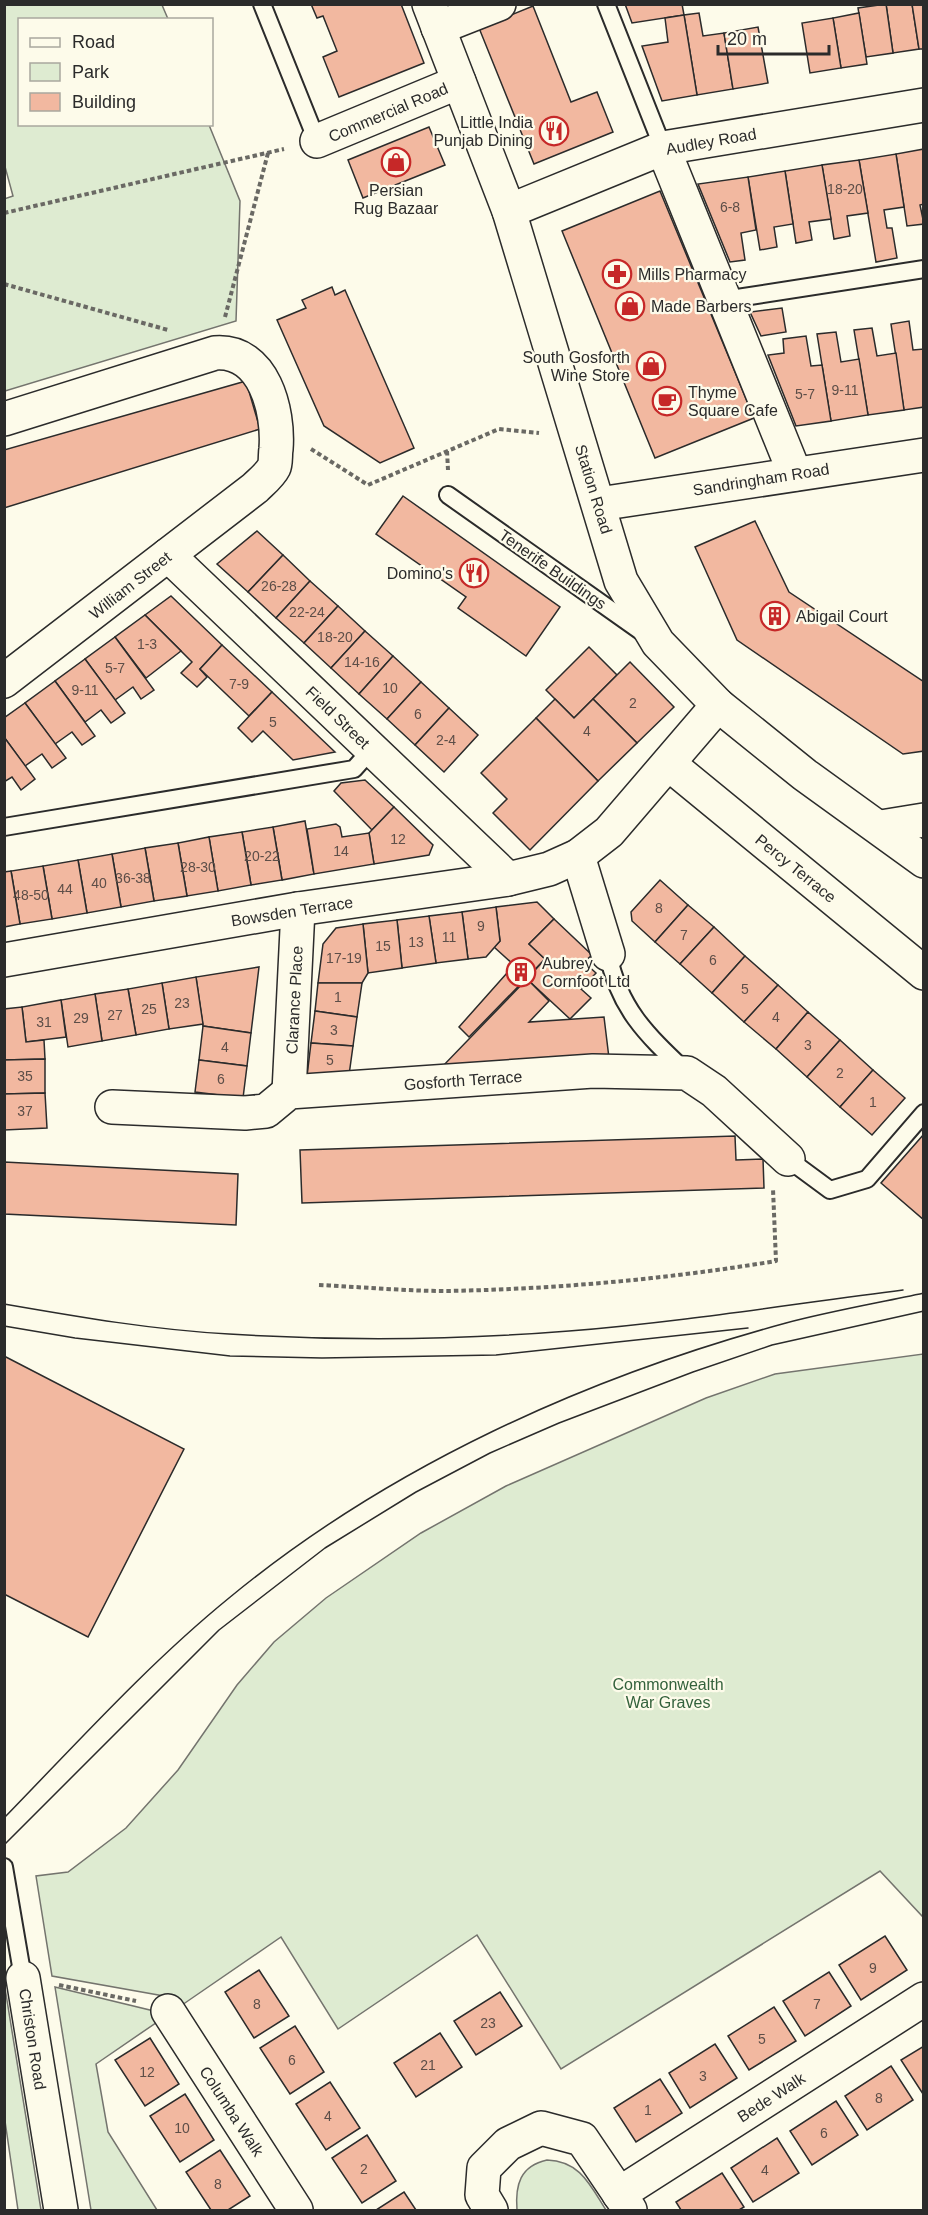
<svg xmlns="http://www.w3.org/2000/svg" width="928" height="2215" viewBox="0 0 928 2215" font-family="Helvetica,sans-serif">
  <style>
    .green { fill: #deebd1; stroke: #74746e; stroke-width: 1.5 }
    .building { fill: #f2b8a0; stroke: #2b2b2b; stroke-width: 1.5 }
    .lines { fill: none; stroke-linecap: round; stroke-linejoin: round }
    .lane-casing { stroke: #2b2b2b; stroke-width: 20 }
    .street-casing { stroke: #2b2b2b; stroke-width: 36 }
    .primary-casing { stroke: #2b2b2b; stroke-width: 36 }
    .path { stroke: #6a6964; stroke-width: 4; stroke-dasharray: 4.5 3; stroke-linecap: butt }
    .lane { stroke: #fdfbea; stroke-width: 16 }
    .street { stroke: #fdfbea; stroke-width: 33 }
    .primary { stroke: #fdfbea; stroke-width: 33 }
    .tram { stroke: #2b2b2b; stroke-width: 1.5 }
    .labels { text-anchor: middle; stroke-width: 4.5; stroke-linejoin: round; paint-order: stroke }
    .number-label { font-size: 14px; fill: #5d4e48 }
    .street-label { font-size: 16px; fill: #2b2b2b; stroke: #fdfbea }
    .poi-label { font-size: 16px; fill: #2b2b2b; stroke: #fdfbea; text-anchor: start }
    .park-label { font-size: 16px; fill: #34623c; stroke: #fdfbea }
  </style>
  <rect width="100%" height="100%" fill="#fdfbea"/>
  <!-- green -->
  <g class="green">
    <polygon points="5,4 162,5 168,19 20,20 20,124 209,125 240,201 236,321 5,391 4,199 13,196 4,163"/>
    <polygon points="923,1354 923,1917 880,1871 561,2069 477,1935 338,2029 281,1937 182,2005 164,1996 52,1976 36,1876 68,1872 126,1828 178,1770 237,1685 274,1642 326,1598 421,1533 506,1486 706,1398 775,1374"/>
    <polygon points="55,1987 158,2012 163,2018 96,2064 108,2132 157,2210 91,2210"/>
    <polygon points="5,1988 41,2210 18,2210 5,2121"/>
    <path d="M547,2160c33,1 43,25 59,50h-89c-2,-25 3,-44 30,-50z"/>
  </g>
  <!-- building -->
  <g class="building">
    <polygon points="311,4 401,4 424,63 339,97 323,57 337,51 323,16 317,18"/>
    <polygon points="625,4 682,4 684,15 632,23"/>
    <polygon points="886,4 912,4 919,49 893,53"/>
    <polygon points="886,4 893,53 866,57 858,8"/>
    <polygon points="912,4 924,4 924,49 919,49"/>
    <polygon points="533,6 571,102 597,92 613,132 534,164 479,28"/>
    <polygon points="699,13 703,36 724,33 733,89 697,95 684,15"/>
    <polygon points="859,13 867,64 841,68 833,18"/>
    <polygon points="684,15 697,95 662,101 642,46 668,42 665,18"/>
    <polygon points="833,18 841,68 810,73 802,23"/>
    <polygon points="758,27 768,83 733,89 724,33"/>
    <polygon points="429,127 445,165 363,198 348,160"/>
    <polygon points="924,149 924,204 920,205 924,224 907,226 896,154"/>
    <polygon points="896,154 904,207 884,210 887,228 892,228 897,258 876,262 859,160"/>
    <polygon points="859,160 868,213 847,216 850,236 834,239 822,165"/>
    <polygon points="822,165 831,219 809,222 812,240 796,243 785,171"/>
    <polygon points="785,171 793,224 774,227 777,247 760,250 748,177"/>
    <polygon points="748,177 756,230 741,233 745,260 730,262 698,184"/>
    <polygon points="660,191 754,418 655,458 562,231"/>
    <polygon points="332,287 335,295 345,290 414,448 380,463 324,426 277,320 306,308 302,300"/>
    <polygon points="782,308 786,332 761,336 750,312"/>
    <polygon points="909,321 913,350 924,349 924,407 904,410 891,324"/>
    <polygon points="872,328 877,356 896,353 904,410 868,415 854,330"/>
    <polygon points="836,332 841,362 859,359 868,415 831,421 817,334"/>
    <polygon points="806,336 811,366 822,365 831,421 796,426 768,355 784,353 783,339"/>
    <polygon points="246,381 260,429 4,508 4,450"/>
    <polygon points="403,496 560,607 526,656 458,608 466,597 376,534"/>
    <polygon points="755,521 789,592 924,682 924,751 903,754 737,640 695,547"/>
    <polygon points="257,531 283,555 248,592 217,564"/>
    <polygon points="283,555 310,581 276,618 248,592"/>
    <polygon points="310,581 338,606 304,643 276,618"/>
    <polygon points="171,596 222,645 200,669 207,677 197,687 181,673 192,662 145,615"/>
    <polygon points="338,606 365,631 331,668 304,643"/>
    <polygon points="145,615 181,651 146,678 115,637"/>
    <polygon points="365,631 393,656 359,694 331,668"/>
    <polygon points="115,637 154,690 141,699 133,687 115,700 85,659"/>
    <polygon points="222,645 272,692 249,716 200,669"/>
    <polygon points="589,647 617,675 574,718 546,690"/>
    <polygon points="393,656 421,682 387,719 359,694"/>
    <polygon points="85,659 125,713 111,723 101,710 85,722 55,681"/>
    <polygon points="630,662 674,707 637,743 593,699"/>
    <polygon points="55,681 95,736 82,745 72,732 55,744 25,703"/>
    <polygon points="421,682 449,708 415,745 387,719"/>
    <polygon points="272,692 335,752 293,760 263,731 252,742 238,728"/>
    <polygon points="555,699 574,718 593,699 637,743 598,781 536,718"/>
    <polygon points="25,703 66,758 52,768 42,754 25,766 4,737 4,718"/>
    <polygon points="449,708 478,735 444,772 415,745"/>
    <polygon points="536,718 598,781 530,850 493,813 507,799 481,773"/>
    <polygon points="4,737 35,779 21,790 12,777 4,782"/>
    <polygon points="365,780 394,807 372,830 334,791 341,783"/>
    <polygon points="394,807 433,845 429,855 374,864 369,833"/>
    <polygon points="305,821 314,874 282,880 273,827"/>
    <polygon points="336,824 340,827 342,837 369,833 374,864 314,874 307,829"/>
    <polygon points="273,827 282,880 251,885 242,832"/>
    <polygon points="242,832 251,885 218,891 209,837"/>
    <polygon points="209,837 218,891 187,896 178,843"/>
    <polygon points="178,843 187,896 154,901 145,848"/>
    <polygon points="145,848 154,901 121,907 112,854"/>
    <polygon points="112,854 121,907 87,913 78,860"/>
    <polygon points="78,860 87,913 52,919 43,866"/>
    <polygon points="43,866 52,919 20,924 11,871"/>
    <polygon points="11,871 20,924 4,927 4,872"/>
    <polygon points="660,880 688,905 655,942 632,921 631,912"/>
    <polygon points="537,902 554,919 529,944 545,959 469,1037 459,1027 514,965 494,947 500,941 496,907"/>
    <polygon points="688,905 714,927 680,964 655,942"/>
    <polygon points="496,907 500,941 486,957 468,959 462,912"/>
    <polygon points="462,912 468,959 436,963 429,916"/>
    <polygon points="429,916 436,963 402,968 397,920"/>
    <polygon points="554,919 592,955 584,962 596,973 581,989 591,998 570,1019 527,979 545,959 529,944"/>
    <polygon points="397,920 402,968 368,973 363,924"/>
    <polygon points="363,924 368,973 362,983 318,983 323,944 336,928"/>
    <polygon points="714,927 745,956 712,993 680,964"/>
    <polygon points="745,956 778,985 744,1022 712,993"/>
    <polygon points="259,967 251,1033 203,1026 196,977"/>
    <polygon points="196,977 203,1024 169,1029 162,983"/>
    <polygon points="527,979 549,1001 529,1022 604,1017 609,1058 439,1070"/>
    <polygon points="162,983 169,1029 136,1035 128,989"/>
    <polygon points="318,983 362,983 357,1017 315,1011"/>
    <polygon points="778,985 808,1012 776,1049 744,1022"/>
    <polygon points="128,989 136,1035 102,1041 95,994"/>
    <polygon points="95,994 102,1041 68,1047 61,1000"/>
    <polygon points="61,1000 66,1037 26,1042 22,1007"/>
    <polygon points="22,1007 26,1042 44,1040 45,1059 4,1060 4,1009"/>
    <polygon points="315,1011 357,1017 353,1046 311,1043"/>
    <polygon points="808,1012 840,1040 807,1077 776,1049"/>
    <polygon points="203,1026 251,1033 247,1066 199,1060"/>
    <polygon points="840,1040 873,1070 840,1107 807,1077"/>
    <polygon points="311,1043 353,1046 349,1075 307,1076"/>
    <polygon points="45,1059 45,1093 4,1094 4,1060"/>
    <polygon points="199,1060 247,1066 243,1098 195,1092"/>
    <polygon points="873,1070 905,1098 872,1135 840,1107"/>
    <polygon points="45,1093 47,1128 4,1130 4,1094"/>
    <polygon points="924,1134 924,1220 881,1183"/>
    <polygon points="735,1136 736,1160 763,1159 764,1188 302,1203 300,1150"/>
    <polygon points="4,1162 238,1174 236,1225 4,1214"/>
    <polygon points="4,1356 184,1449 88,1637 4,1594"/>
    <polygon points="885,1936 907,1970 861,2000 839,1965"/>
    <polygon points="259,1970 289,2016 254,2038 225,1992"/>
    <polygon points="829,1972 851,2006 805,2036 783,2001"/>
    <polygon points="500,1992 522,2026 476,2055 454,2021"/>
    <polygon points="774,2007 796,2041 749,2070 728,2036"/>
    <polygon points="295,2026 324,2072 290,2094 260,2048"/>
    <polygon points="440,2033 462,2067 416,2097 394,2063"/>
    <polygon points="150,2038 179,2084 145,2106 115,2060"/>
    <polygon points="715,2044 737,2078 690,2108 669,2073"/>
    <polygon points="924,2046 924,2094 923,2094 901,2060"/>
    <polygon points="891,2066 913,2100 867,2130 845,2096"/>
    <polygon points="660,2079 682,2113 636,2142 614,2108"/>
    <polygon points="330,2082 360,2128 326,2150 296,2104"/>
    <polygon points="185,2094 214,2140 180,2162 150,2116"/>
    <polygon points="836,2101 858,2135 812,2165 790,2131"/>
    <polygon points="367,2135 396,2181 362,2203 332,2158"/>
    <polygon points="777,2138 799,2173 753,2202 731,2168"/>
    <polygon points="220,2150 250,2196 228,2210 211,2210 186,2172"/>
    <polygon points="722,2173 744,2207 739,2210 681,2210 676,2202"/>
    <polygon points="404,2192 416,2210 376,2210"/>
  </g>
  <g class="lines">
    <!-- lane casing -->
    <g class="lane-casing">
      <g id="lane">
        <polyline points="262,4 317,141"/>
        <polyline points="606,4 663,148"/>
        <polyline points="724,300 924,269"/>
        <polyline points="448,495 642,632"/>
        <polyline points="4,827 354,769 371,750"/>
        <path d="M608,954c11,54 38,80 76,116"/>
        <polyline points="788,1159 830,1190 867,1179 924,1113"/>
        <polyline points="4,1867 23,1978"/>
      </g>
    </g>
    <!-- street casing -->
    <g class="street-casing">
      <g id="street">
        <polyline points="438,28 499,4"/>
        <polyline points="317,141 459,82"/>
        <polyline points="663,148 795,474"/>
        <polyline points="509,211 663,148 924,105"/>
        <path d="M4,419l211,-66c49,-4 64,58 61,96 -1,5 0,14 -2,18 -4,8 -13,15 -19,21l-251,193"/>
        <polyline points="599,504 924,455"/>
        <polyline points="168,555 508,879"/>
        <polyline points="669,764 924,973"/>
        <polyline points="881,827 924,820"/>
        <polyline points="578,856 608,954"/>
        <polyline points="4,960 298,909 508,879 549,869 578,856 609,832 718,705"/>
        <polyline points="289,1092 298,909"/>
        <polyline points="112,1107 245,1113 266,1111 289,1092 593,1071 687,1073 714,1091 788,1159"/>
        <polyline points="23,1978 61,2210"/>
        <polyline points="168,2011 296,2210"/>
        <polyline points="619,2194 924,1999"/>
        <polyline points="491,2210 482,2195 484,2168 508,2144 541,2128 582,2139 630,2210"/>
      </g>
    </g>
    <!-- primary casing -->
    <g class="primary-casing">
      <polyline id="primary" points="429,4 509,211 621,581 658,643 718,705 805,775 924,861"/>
    </g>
    <!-- path -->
    <g class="path">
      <polyline points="4,213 284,149"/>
      <polyline points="4,284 168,330"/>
      <polyline points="225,317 268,153"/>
      <polyline points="311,449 368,485 499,429 539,433"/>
      <polyline points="447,451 448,470"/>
      <path d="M319,1285c43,2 86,6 128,6 111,-2 220,-12 329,-30l-3,-72"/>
      <polyline points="59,1985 136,2001"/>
    </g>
    <!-- lane -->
    <use href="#lane" class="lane"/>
    <!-- street -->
    <use href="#street" class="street"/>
    <!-- primary -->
    <use href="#primary" class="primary"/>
    <!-- tram -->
    <g class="tram">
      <path d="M4,1304c75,13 150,26 225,30 113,7 228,6 340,-3 112,-9 223,-27 334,-41"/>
      <polyline points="4,1326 75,1338 230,1356 322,1358 496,1355 748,1328"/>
      <path d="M4,1818c73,-75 144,-154 225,-220 160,-132 358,-221 557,-275 45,-12 92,-20 138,-30"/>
      <polyline points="4,1845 219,1630 325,1548 416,1492 490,1453 559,1423 693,1372 772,1345 924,1311"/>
    </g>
  </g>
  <!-- icons -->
  <defs>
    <g id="restaurant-ring" transform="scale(1.5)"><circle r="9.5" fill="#fdfbea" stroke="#c62828" stroke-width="1.5"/><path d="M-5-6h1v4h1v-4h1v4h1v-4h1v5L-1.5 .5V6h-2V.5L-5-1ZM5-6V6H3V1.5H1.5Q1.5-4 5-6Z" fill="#c62828"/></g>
    <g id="shop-ring" transform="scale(1.5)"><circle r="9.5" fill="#fdfbea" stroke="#c62828" stroke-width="1.5"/><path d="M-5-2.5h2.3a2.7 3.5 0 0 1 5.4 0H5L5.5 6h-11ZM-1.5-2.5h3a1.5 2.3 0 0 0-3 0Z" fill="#c62828"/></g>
    <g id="pharmacy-ring" transform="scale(1.5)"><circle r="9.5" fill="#fdfbea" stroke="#c62828" stroke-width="1.5"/><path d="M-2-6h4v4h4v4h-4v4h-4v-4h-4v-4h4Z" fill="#c62828"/></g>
    <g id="cafe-ring" transform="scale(1.5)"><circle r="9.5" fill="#fdfbea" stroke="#c62828" stroke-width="1.5"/><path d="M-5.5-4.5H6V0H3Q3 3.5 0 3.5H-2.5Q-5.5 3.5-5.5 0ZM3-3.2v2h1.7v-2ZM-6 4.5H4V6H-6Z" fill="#c62828"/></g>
    <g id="building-ring" transform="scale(1.5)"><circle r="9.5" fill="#fdfbea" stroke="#c62828" stroke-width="1.5"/><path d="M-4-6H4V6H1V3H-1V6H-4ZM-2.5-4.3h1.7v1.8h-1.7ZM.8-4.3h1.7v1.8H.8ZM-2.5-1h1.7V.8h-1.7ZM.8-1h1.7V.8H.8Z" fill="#c62828"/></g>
  </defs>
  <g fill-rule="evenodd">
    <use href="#restaurant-ring" x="554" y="131"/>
    <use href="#shop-ring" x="396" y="162"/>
    <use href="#pharmacy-ring" x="617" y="274"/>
    <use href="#shop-ring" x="630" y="306"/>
    <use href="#shop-ring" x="651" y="366"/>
    <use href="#cafe-ring" x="667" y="401"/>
    <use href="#restaurant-ring" x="474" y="573"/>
    <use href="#building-ring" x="775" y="616"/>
    <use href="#building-ring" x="521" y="972"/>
  </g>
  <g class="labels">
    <!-- number labels -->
    <g class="number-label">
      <text x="845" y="194">18-20</text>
      <text x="730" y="212">6-8</text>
      <text x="845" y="395">9-11</text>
      <text x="805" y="399">5-7</text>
      <text x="279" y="591">26-28</text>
      <text x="307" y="617">22-24</text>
      <text x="335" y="642">18-20</text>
      <text x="147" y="649">1-3</text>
      <text x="362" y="667">14-16</text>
      <text x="115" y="673">5-7</text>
      <text x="239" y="689">7-9</text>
      <text x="390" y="693">10</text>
      <text x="85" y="695">9-11</text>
      <text x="633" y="708">2</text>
      <text x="418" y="719">6</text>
      <text x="273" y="727">5</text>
      <text x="587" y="736">4</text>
      <text x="446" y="745">2-4</text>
      <text x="398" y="844">12</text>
      <text x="341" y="856">14</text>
      <text x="262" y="861">20-22</text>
      <text x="198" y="872">28-30</text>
      <text x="133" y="883">36-38</text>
      <text x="99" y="888">40</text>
      <text x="65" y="894">44</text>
      <text x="31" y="900">48-50</text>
      <text x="659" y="913">8</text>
      <text x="481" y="931">9</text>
      <text x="684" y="940">7</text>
      <text x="449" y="942">11</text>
      <text x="416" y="947">13</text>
      <text x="383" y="951">15</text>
      <text x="344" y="963">17-19</text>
      <text x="713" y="965">6</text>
      <text x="745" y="994">5</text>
      <text x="338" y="1002">1</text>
      <text x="182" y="1008">23</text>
      <text x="149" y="1014">25</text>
      <text x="115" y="1020">27</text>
      <text x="776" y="1022">4</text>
      <text x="81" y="1023">29</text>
      <text x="44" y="1027">31</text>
      <text x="334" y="1035">3</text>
      <text x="808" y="1050">3</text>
      <text x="225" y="1052">4</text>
      <text x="330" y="1065">5</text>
      <text x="840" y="1078">2</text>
      <text x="25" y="1081">35</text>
      <text x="221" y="1084">6</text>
      <text x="873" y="1107">1</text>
      <text x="25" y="1116">37</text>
      <text x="873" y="1973">9</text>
      <text x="257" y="2009">8</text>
      <text x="817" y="2009">7</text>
      <text x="488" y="2028">23</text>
      <text x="762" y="2044">5</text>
      <text x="292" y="2065">6</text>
      <text x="428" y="2070">21</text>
      <text x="147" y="2077">12</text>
      <text x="703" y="2081">3</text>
      <text x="879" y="2103">8</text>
      <text x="648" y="2115">1</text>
      <text x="328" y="2121">4</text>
      <text x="182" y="2133">10</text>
      <text x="824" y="2138">6</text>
      <text x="364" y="2174">2</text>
      <text x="765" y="2175">4</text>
      <text x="218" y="2189">8</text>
    </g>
    <!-- street labels -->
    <g class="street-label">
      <text transform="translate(388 112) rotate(-23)" y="6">Commercial Road</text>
      <text transform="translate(711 141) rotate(-10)" y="6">Audley Road</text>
      <text transform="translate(761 479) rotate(-9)" y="6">Sandringham Road</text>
      <text transform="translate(594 489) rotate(73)" y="6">Station Road</text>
      <text transform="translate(553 569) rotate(35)" y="6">Tenerife Buildings</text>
      <text transform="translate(130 585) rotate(-38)" y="6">William Street</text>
      <text transform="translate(338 717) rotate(44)" y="6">Field Street</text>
      <text transform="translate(796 868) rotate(39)" y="6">Percy Terrace</text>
      <text transform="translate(292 911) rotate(-9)" y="6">Bowsden Terrace</text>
      <text transform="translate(294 1000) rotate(-87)" y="6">Clarance Place</text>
      <text transform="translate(463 1080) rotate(-4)" y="6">Gosforth Terrace</text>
      <text transform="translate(33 2039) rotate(81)" y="6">Christon Road</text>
      <text transform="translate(771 2097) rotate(-33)" y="6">Bede Walk</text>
      <text transform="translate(232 2111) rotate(57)" y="6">Columba Walk</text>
    </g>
    <!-- poi labels -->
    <g class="poi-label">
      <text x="533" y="128" text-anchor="end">Little India<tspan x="533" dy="18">Punjab Dining</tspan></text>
      <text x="396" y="196" text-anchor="middle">Persian<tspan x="396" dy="18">Rug Bazaar</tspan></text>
      <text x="638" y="280">Mills Pharmacy</text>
      <text x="651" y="312">Made Barbers</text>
      <text x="630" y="363" text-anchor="end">South Gosforth<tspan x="630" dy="18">Wine Store</tspan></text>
      <text x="688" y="398">Thyme<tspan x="688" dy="18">Square Cafe</tspan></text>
      <text x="453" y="579" text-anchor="end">Domino's</text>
      <text x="796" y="622">Abigail Court</text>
      <text x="542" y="969">Aubrey<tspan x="542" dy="18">Cornfoot Ltd</tspan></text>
    </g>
    <!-- park labels -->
    <g class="park-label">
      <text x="668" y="1690">Commonwealth<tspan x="668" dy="18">War Graves</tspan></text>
    </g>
  </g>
  <!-- border -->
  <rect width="928" height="2215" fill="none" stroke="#2b2b2b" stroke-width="12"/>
  <!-- legend -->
  <rect x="18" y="18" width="195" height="108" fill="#fdfbea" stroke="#a9a89e" stroke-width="1.5"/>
  <rect x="30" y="38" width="30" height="9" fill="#fdfbea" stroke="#a9a89e" stroke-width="1.5"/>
  <text x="72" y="48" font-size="18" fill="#2b2b2b">Road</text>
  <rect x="30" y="63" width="30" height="18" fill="#deebd1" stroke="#a9a89e" stroke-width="1.5"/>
  <text x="72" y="78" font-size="18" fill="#2b2b2b">Park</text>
  <rect x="30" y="93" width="30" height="18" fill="#f2b8a0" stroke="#a9a89e" stroke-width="1.5"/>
  <text x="72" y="108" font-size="18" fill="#2b2b2b">Building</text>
  <!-- scale -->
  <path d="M718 45v9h111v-9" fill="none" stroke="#2b2b2b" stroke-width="3"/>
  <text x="727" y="45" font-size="18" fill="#2b2b2b" stroke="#fdfbea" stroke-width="4.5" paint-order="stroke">20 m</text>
</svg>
